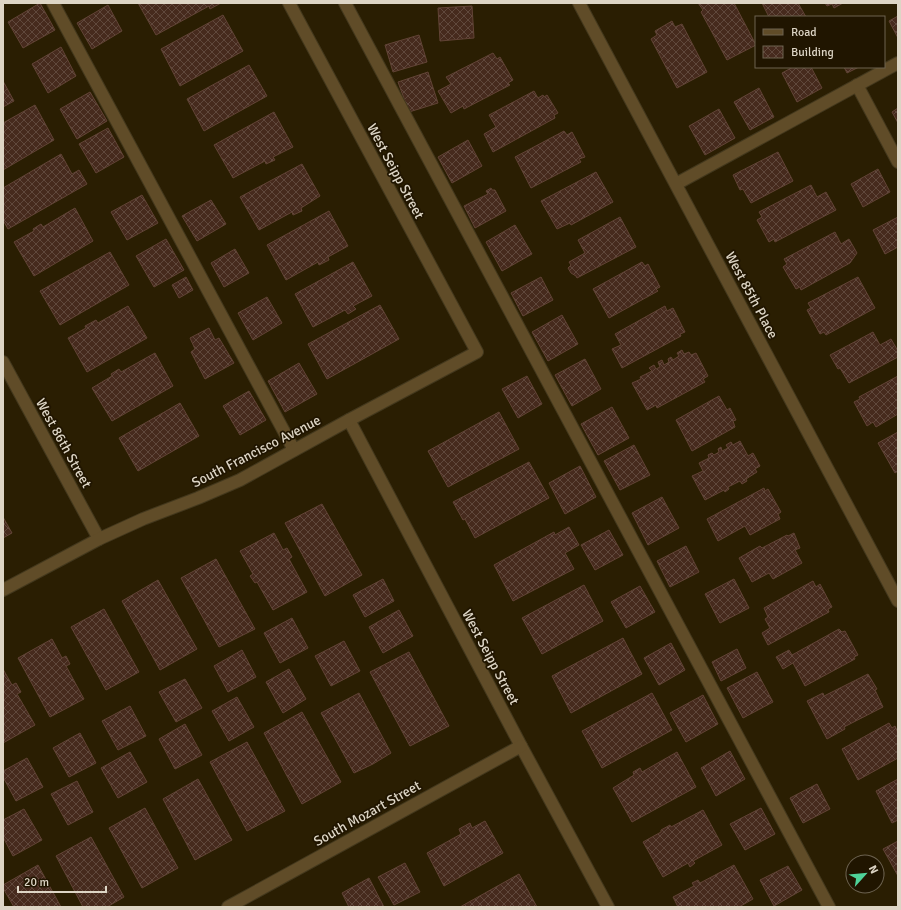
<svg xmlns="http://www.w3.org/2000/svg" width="901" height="910" viewBox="0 0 901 910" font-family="Signika,sans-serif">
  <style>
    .building { fill: url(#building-cross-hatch); stroke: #614335 }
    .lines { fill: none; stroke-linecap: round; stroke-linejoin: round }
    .service-casing { stroke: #43381d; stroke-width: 14 }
    .minor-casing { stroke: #43381d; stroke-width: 14 }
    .service { stroke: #604c28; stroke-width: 12 }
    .minor { stroke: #604c28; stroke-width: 12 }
    .labels { text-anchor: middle; stroke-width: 3.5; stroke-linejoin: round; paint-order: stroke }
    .street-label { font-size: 14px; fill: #ddd5c5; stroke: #201500 }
  </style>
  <defs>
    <pattern id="building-cross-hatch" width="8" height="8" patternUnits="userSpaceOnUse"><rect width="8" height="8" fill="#462a1d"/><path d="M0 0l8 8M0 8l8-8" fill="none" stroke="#60483c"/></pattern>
  </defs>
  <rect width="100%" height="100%" fill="#2a1e02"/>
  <!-- building -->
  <g class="building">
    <polygon points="40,3 55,30 23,48 8,22"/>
    <polygon points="138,3 221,3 210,9 209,6 156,35"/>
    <polygon points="698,3 734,3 756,45 727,60 701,12 703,10"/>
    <polygon points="762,3 798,3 806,17 769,17"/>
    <polygon points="825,3 843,3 834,8 832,4 827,6"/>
    <polygon points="108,5 122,31 92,49 77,23"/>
    <polygon points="472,6 474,38 440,41 438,8"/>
    <polygon points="223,15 243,51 180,86 161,49"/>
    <polygon points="898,16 898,38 889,21"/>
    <polygon points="672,21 675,27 682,24 707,72 677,88 651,39 657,35 655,31"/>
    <polygon points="419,35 427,62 393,72 385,45"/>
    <polygon points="61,47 76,76 48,93 32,64"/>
    <polygon points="493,53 497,59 500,57 513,80 508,83 510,85 464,109 463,106 451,113 438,91 451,84 446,77"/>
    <polygon points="249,65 267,96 204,131 187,99"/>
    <polygon points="793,67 811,67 822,88 797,102 782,73"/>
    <polygon points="844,67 859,67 847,73"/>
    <polygon points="428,72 438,103 409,112 398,82"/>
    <polygon points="3,81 14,101 3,107"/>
    <polygon points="759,88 774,117 750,130 734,102"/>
    <polygon points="534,91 538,98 543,95 544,97 547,95 558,113 554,115 555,118 493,152 484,134 496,127 489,115"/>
    <polygon points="90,92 107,121 77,139 60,109"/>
    <polygon points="35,105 54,140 3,170 3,123"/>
    <polygon points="898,108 898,123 892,112"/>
    <polygon points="719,109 735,138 705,155 689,126"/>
    <polygon points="274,112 293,147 273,157 275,160 266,164 265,161 233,178 214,145"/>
    <polygon points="108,128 124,157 96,173 79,144"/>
    <polygon points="564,131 567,135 572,132 585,157 579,159 581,162 531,188 515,157"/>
    <polygon points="468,140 482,166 452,183 438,157"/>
    <polygon points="778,152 793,181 751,203 743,189 740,190 733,175"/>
    <polygon points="61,154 72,174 79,170 87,184 8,229 3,220 3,188"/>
    <polygon points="302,164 320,196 301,208 302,211 293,215 292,212 259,230 240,197"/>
    <polygon points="878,169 890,192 863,207 851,184"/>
    <polygon points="596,172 613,202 571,225 570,223 557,229 541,201"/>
    <polygon points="811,185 817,197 826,192 836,210 775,242 774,239 769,242 757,220 762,217 759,212"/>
    <polygon points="491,188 492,190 495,190 506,211 475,228 464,206 488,194 486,191"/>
    <polygon points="142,195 158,223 127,240 111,212"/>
    <polygon points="211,200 226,224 197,241 182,216"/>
    <polygon points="75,208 93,241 34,276 14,242 34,231 33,229 41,224 43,227"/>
    <polygon points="329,211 348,246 328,257 329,260 319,265 318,262 286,280 267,245"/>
    <polygon points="620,217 636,247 577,278 576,276 571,273 568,268 571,265 569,262 585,253 578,240"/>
    <polygon points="898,217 898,247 885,254 873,230"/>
    <polygon points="515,225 532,254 502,271 486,242"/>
    <polygon points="835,232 841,244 849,239 857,253 850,263 801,290 800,287 796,289 783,267 787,264 784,259"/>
    <polygon points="166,239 184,270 154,287 136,256"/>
    <polygon points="235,249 249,273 224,287 211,263"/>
    <polygon points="110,252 129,285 60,325 40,291"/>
    <polygon points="353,262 372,296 353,306 356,309 348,314 345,310 313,327 295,294"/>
    <polygon points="642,262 645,266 648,264 660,287 656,289 658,291 609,318 593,289"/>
    <polygon points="186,277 193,290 179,298 172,285"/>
    <polygon points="541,277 553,300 523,316 511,293"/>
    <polygon points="858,277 875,308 826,335 824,332 820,334 807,310 811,308 808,303"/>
    <polygon points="267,297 282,323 253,340 238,313"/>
    <polygon points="380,305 399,339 327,379 308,344"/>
    <polygon points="128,306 147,338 87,372 68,338 86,328 85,326 96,320 98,323"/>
    <polygon points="665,306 667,311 673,308 685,332 680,334 681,336 622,368 612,349 621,345 615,334"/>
    <polygon points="562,315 578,344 548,361 532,332"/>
    <polygon points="209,328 215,340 219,338 234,363 205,379 191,352 195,349 190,338"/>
    <polygon points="873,332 880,345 891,339 898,351 898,357 849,383 840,368 838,369 830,355"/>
    <polygon points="682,350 684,354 689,352 691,355 696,353 708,376 703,379 705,382 657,408 656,405 647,410 632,383 641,379 640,377 652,371 649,368 654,365 656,369 660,367 658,362 662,360 664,365 669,362 668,359 671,357 673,360 679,356 677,353"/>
    <polygon points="155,353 173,386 112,421 92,388 112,376 111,374 119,369 121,372"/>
    <polygon points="585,359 601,389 572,406 555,375"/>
    <polygon points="299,363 317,394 285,412 268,381"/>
    <polygon points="527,376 542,404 518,418 502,389"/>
    <polygon points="898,376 898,414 876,427 873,422 867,426 854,402 860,399 859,397"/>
    <polygon points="249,391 266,420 240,435 223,406"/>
    <polygon points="719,396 727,410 730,408 736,420 733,421 735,427 692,451 676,420"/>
    <polygon points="180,403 199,436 138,471 119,438"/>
    <polygon points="612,407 629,438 598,455 581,424"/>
    <polygon points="499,412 519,449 448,487 428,451"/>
    <polygon points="898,432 898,471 895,473 878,443"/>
    <polygon points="740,441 748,456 753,453 760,466 755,469 757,472 746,479 747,481 742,484 740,481 728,487 729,489 725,492 724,490 705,500 692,476 703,471 699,463 709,458 708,455 712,453 714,455 719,452 718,449 721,447 722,451 728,448 726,445 731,442 733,445"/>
    <polygon points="634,445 650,475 620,490 604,461"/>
    <polygon points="529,462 549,498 475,538 465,519 463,520 453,502"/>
    <polygon points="580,466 596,497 565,514 549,483"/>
    <polygon points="764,488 765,491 768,489 781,512 778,514 780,519 750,535 745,526 718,541 707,519"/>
    <polygon points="662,497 679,528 648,545 632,513"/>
    <polygon points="322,504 362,575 325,596 285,523"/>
    <polygon points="3,517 12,533 3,538"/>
    <polygon points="569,527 579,545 565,553 574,569 513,601 494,565 554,532 555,535"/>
    <polygon points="609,530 623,555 595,570 581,545"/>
    <polygon points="274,533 283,550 287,548 292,557 289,559 307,592 273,610 257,582 255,583 250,576 253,574 240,551"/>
    <polygon points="794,533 800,548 795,550 802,563 773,579 769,573 752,582 739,558 760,546 762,548 787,535 788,536"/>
    <polygon points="686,546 699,572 670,587 657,561"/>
    <polygon points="216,559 255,629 219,647 181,578"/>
    <polygon points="383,579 394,601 365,617 353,595"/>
    <polygon points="734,579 749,608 720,623 705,594"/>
    <polygon points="158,580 197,649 160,670 122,601"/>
    <polygon points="813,581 816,587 820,584 832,607 828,609 829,612 768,645 762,633 770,628 765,619 768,617 764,608"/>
    <polygon points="584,585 603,621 542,654 522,618"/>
    <polygon points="640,586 655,612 626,628 611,602"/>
    <polygon points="104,609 139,672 106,690 71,627"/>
    <polygon points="399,610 413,636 383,653 369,627"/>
    <polygon points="292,618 308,648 280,663 264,633"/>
    <polygon points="839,629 842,632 845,631 858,655 854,657 855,659 805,686 793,663 783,669 776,657 789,650 792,655"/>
    <polygon points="623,638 642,674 571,713 552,676"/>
    <polygon points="52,639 62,658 66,656 70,664 66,666 84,699 50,717 18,658"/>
    <polygon points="344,641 360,671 331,686 315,656"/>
    <polygon points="671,643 685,670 659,685 644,658"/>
    <polygon points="737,649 746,668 721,681 712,662"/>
    <polygon points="242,650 256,677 228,692 214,666"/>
    <polygon points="409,652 449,726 410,746 370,672"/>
    <polygon points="3,669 12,685 16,683 21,692 17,694 35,725 3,743"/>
    <polygon points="289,669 306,699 283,713 266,682"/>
    <polygon points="757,672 773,702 743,718 727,688"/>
    <polygon points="868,674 877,689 875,690 883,707 844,727 845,729 827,739 807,701 823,693 824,696"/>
    <polygon points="185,679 202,708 176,722 159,692"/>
    <polygon points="359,693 391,753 373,764 354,773 321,713"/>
    <polygon points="652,693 672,730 602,768 582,731"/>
    <polygon points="703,695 718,724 686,742 670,713"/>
    <polygon points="237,697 254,727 229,741 212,711"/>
    <polygon points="130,706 146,736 118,750 102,721"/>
    <polygon points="302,712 341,782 302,804 264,733"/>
    <polygon points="889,723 892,728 895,726 898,733 898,758 858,780 842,749"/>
    <polygon points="185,724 202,755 175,769 159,739"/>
    <polygon points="80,733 96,763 69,777 53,748"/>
    <polygon points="247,742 285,811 247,831 210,762"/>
    <polygon points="730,751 745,779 716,796 701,768"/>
    <polygon points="130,752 147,782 118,798 101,768"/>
    <polygon points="677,752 696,787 632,822 613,788 634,775 633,772 640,768 642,772"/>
    <polygon points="27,758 43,787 16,801 3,777 3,771"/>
    <polygon points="198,779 232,840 195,860 163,799"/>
    <polygon points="898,779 898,820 892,823 876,791"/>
    <polygon points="77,781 93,812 68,825 51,794"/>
    <polygon points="817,784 830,809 803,823 790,798"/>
    <polygon points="145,808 178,868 142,888 109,828"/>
    <polygon points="761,808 775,834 745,850 730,824"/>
    <polygon points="24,809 42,840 13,856 3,837 3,820"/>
    <polygon points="703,810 722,845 693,861 695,863 690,867 688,863 663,877 643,842 661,832 661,830 670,825 671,827"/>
    <polygon points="485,821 503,853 444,886 427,853 461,834 459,829 470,823 472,828"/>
    <polygon points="91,837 124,897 107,907 83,907 56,856"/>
    <polygon points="898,841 898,876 883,849"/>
    <polygon points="405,863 420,892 394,905 378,877"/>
    <polygon points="38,865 61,907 14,907 3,888 3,885"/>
    <polygon points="734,865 753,899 739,907 678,907 673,897 694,886 692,883 698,880 700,883"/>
    <polygon points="788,866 802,890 774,906 760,880"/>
    <polygon points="519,874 537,907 460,907"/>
    <polygon points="369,878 384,907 349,907 342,893"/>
  </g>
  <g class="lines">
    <!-- service casing -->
    <g class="service-casing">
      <g id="service">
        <polyline points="53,3 294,450"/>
        <polyline points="345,3 829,907"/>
        <polyline points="857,85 898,162"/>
        <polyline points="676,184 898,63"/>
      </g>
    </g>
    <!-- minor casing -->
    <g class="minor-casing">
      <g id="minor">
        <polyline points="579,3 898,601"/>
        <polyline points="3,362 99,539"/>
        <polyline points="349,420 521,746 608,907"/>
        <polyline points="3,590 99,539 143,519 198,498 240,480 349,420 477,352 289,3"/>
        <polyline points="228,907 521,746"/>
      </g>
    </g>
    <!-- service -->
    <use href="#service" class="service"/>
    <!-- minor -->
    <use href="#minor" class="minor"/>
  </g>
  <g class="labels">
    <!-- street labels -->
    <g class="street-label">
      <text transform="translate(396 171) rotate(62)" y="5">West Seipp Street</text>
      <text transform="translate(752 295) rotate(62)" y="5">West 85th Place</text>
      <text transform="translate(64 443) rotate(61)" y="5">West 86th Street</text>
      <text transform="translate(256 451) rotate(-27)" y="5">South Francisco Avenue</text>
      <text transform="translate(491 657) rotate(62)" y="5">West Seipp Street</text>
      <text transform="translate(367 813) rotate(-29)" y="5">South Mozart Street</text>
    </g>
  </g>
  <!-- border -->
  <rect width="901" height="910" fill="none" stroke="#ddd5c5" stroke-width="8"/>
  <!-- legend -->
  <rect x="755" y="16" width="130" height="52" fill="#201500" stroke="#6c624f"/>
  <rect x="763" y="29" width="20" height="6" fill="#604c28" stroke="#6c624f"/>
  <text x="791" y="36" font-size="12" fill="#ddd5c5">Road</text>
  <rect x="763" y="46" width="20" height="12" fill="url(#building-cross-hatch)" stroke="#6c624f"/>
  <text x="791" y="56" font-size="12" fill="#ddd5c5">Building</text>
  <!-- north arrow -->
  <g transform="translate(865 874) rotate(63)"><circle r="19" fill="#201500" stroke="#6c624f"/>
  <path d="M0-3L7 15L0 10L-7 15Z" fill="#4fd399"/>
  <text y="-6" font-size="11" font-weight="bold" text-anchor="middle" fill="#ddd5c5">N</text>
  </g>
  <!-- scale -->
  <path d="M18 886v6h88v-6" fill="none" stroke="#ddd5c5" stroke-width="2"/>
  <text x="24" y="886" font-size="12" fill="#ddd5c5" stroke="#201500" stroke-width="3" paint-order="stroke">20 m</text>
</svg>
